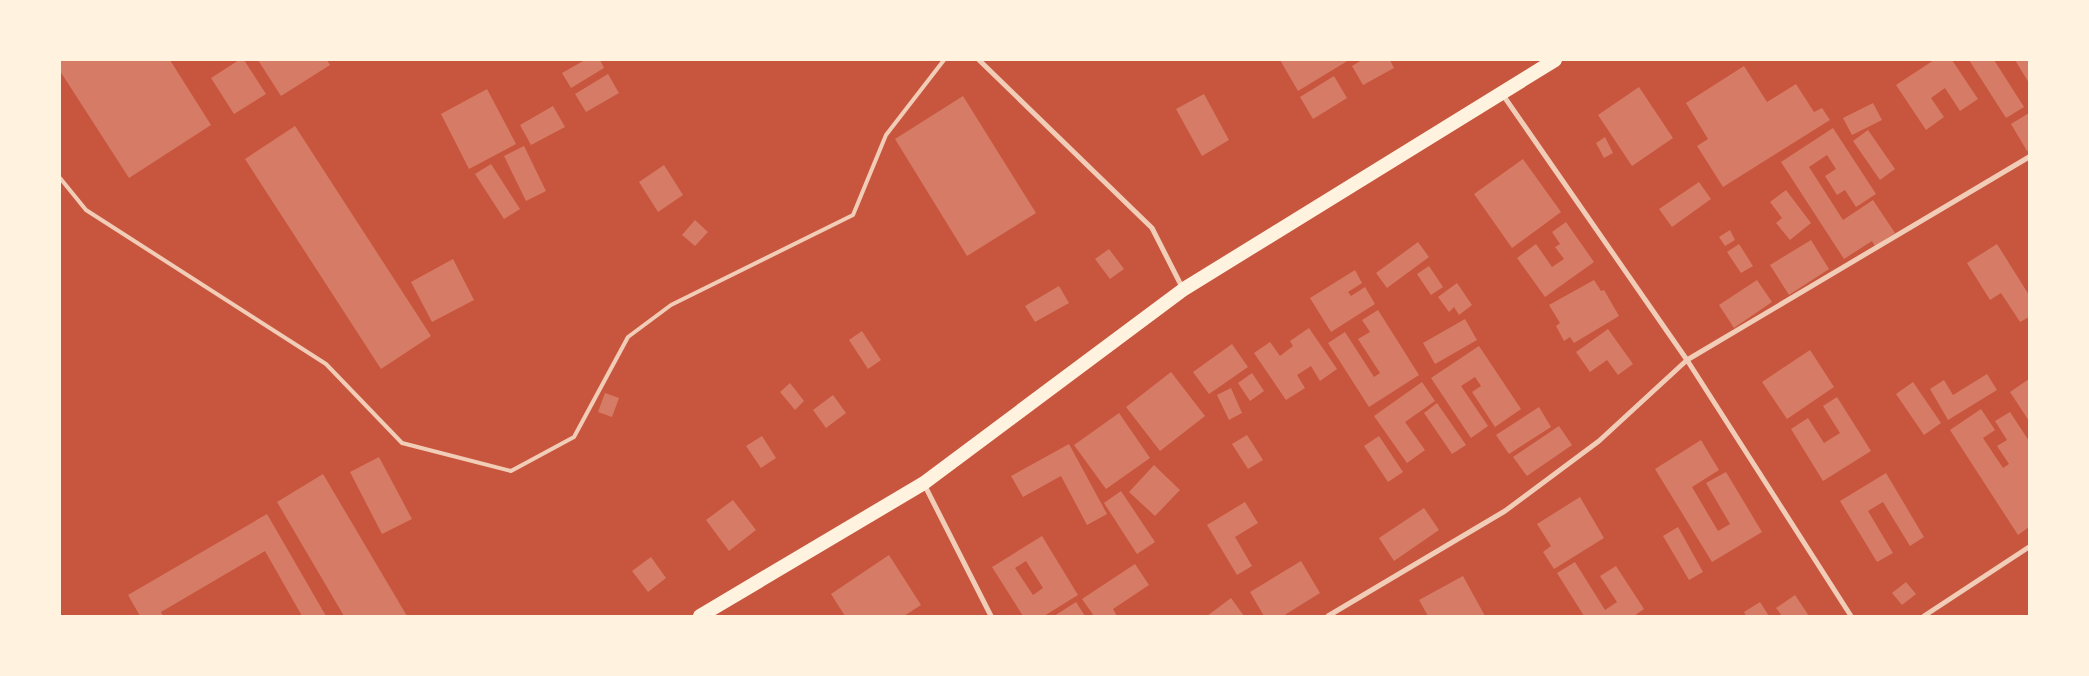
<svg xmlns="http://www.w3.org/2000/svg" width="2089" height="676" viewBox="0 0 2089 676" font-family="'Asap Condensed',sans-serif">
  <style>
    .building { fill: #d67c66; fill-rule: evenodd }
    .lines { fill: none; stroke-linecap: round; stroke-linejoin: round }
    .service { stroke: #f1ccb7; stroke-width: 4 }
    .minor { stroke: #f1ccb7; stroke-width: 5 }
    .trunk { stroke: #fff3e0; stroke-width: 14 }
  </style>
  <rect width="100%" height="100%" fill="#c8553d"/>
  <!-- building -->
  <g class="building">
    <polygon points="60,60 170,60 211,125 129,178 60,71"/>
    <polygon points="239,60 244,60 266,94 234,114 211,78"/>
    <polygon points="258,60 327,60 330,65 281,96"/>
    <polygon points="585,60 600,60 604,68 571,88 562,73"/>
    <polygon points="1280,60 1349,60 1298,91"/>
    <polygon points="1362,60 1390,60 1394,68 1363,85 1352,66"/>
    <polygon points="1934,60 1952,60 1978,99 1960,111 1945,88 1931,98 1944,117 1926,130 1896,85"/>
    <polygon points="1969,60 1994,60 2024,107 2006,118"/>
    <polygon points="2015,60 2029,60 2029,83"/>
    <polygon points="1744,66 1767,102 1796,84 1814,112 1822,108 1830,120 1723,187 1697,146 1708,139 1686,103"/>
    <polygon points="608,74 619,93 586,112 575,94"/>
    <polygon points="1334,76 1347,98 1313,119 1300,97"/>
    <polygon points="1639,87 1673,138 1632,166 1598,115"/>
    <polygon points="487,89 516,144 469,169 441,114"/>
    <polygon points="1204,94 1229,140 1202,156 1176,109"/>
    <polygon points="963,96 1036,213 967,256 895,139"/>
    <polygon points="1873,103 1882,120 1852,135 1843,118"/>
    <polygon points="553,106 565,127 531,145 520,125"/>
    <polygon points="2029,113 2029,150 2027,151 2011,124"/>
    <polygon points="295,126 431,336 381,369 245,159"/>
    <polygon points="1833,128 1876,194 1856,207 1845,190 1837,195 1825,176 1836,169 1827,155 1809,167 1843,220 1873,200 1895,233 1875,246 1872,241 1844,259 1781,162"/>
    <polygon points="1868,130 1895,169 1880,180 1853,141"/>
    <polygon points="1605,137 1613,153 1604,158 1596,143"/>
    <polygon points="524,146 546,191 526,201 504,156"/>
    <polygon points="1523,159 1561,212 1512,248 1474,194"/>
    <polygon points="491,164 520,209 504,219 475,174"/>
    <polygon points="664,165 683,195 658,212 639,182"/>
    <polygon points="1699,182 1711,199 1672,227 1659,209"/>
    <polygon points="1786,190 1811,223 1790,240 1776,223 1782,218 1770,202"/>
    <polygon points="695,220 708,232 695,246 682,235"/>
    <polygon points="1566,222 1594,262 1545,297 1517,258 1536,244 1552,267 1564,259 1555,247 1560,244 1552,232"/>
    <polygon points="1730,230 1735,240 1725,246 1719,237"/>
    <polygon points="1811,240 1829,269 1789,295 1770,265"/>
    <polygon points="1418,242 1429,257 1387,288 1376,273"/>
    <polygon points="1739,244 1753,266 1741,273 1727,252"/>
    <polygon points="1997,244 2029,295 2029,317 2020,322 2001,293 1990,300 1967,263"/>
    <polygon points="1109,249 1124,269 1110,279 1095,259"/>
    <polygon points="453,259 474,300 432,322 411,282"/>
    <polygon points="1429,266 1443,287 1431,295 1417,274"/>
    <polygon points="1355,270 1362,283 1348,292 1351,296 1365,287 1375,304 1331,332 1310,298"/>
    <polygon points="1594,280 1601,291 1604,290 1619,316 1574,343 1570,337 1564,341 1556,326 1560,323 1549,305"/>
    <polygon points="1757,280 1772,302 1734,328 1719,305"/>
    <polygon points="1457,283 1472,305 1459,315 1454,307 1449,312 1438,297"/>
    <polygon points="1059,286 1069,303 1035,322 1025,306"/>
    <polygon points="1378,310 1419,375 1369,407 1328,343 1345,332 1374,377 1380,373 1358,339 1370,332 1362,320"/>
    <polygon points="1465,319 1477,340 1435,364 1423,343"/>
    <polygon points="1309,328 1337,369 1320,381 1311,366 1297,375 1305,388 1286,400 1254,353 1270,342 1280,356 1293,346 1290,341"/>
    <polygon points="1608,329 1633,364 1618,375 1607,360 1590,372 1576,352"/>
    <polygon points="862,331 881,360 868,369 849,340"/>
    <polygon points="1232,344 1248,367 1209,394 1193,372"/>
    <polygon points="1479,346 1521,409 1495,427 1472,392 1481,386 1475,377 1461,386 1488,426 1471,438 1431,378"/>
    <polygon points="1810,350 1834,387 1787,419 1762,382"/>
    <polygon points="1171,372 1205,416 1160,451 1126,407"/>
    <polygon points="1252,373 1264,391 1250,401 1238,383"/>
    <polygon points="1987,374 1997,390 1948,420 1930,389 1944,380 1953,395"/>
    <polygon points="2029,379 2029,421 2010,392"/>
    <polygon points="1422,382 1435,401 1405,422 1425,450 1407,463 1374,416"/>
    <polygon points="1913,382 1941,423 1924,435 1896,394"/>
    <polygon points="790,383 804,401 795,410 780,392"/>
    <polygon points="1231,388 1242,413 1229,420 1217,395"/>
    <polygon points="605,393 619,398 612,417 598,412"/>
    <polygon points="833,395 846,413 826,428 813,410"/>
    <polygon points="1837,397 1871,451 1823,481 1791,429 1808,418 1824,443 1840,433 1823,406"/>
    <polygon points="1437,403 1466,445 1452,454 1424,413"/>
    <polygon points="1539,407 1551,427 1509,454 1496,435"/>
    <polygon points="1981,409 1995,430 1983,438 2003,468 2009,464 1997,446 2007,440 1995,421 2010,412 2029,441 2029,527 2018,535 1950,430"/>
    <polygon points="1119,413 1150,458 1106,489 1074,445"/>
    <polygon points="1559,426 1572,445 1527,476 1513,457"/>
    <polygon points="1247,435 1263,460 1248,469 1232,444"/>
    <polygon points="762,436 776,458 761,468 746,446"/>
    <polygon points="1379,436 1403,472 1388,482 1364,446"/>
    <polygon points="1701,440 1719,470 1692,487 1718,531 1730,524 1706,483 1726,472 1762,532 1712,562 1655,469"/>
    <polygon points="1069,444 1107,514 1087,525 1061,476 1023,497 1011,476"/>
    <polygon points="379,457 412,519 382,534 350,472"/>
    <polygon points="1154,465 1180,490 1155,516 1129,492"/>
    <polygon points="1886,473 1924,537 1910,546 1883,502 1868,511 1893,553 1877,562 1840,501"/>
    <polygon points="323,474 407,616 344,616 277,502"/>
    <polygon points="1121,491 1155,542 1137,554 1104,503"/>
    <polygon points="1580,497 1604,538 1554,569 1543,552 1551,546 1537,524"/>
    <polygon points="733,500 756,530 729,551 706,520"/>
    <polygon points="1245,502 1258,523 1235,537 1252,566 1237,575 1207,525"/>
    <polygon points="1424,508 1439,530 1394,561 1379,538"/>
    <polygon points="267,514 326,616 302,616 265,551 161,612 163,616 140,616 128,595"/>
    <polygon points="1678,527 1703,572 1689,580 1663,536"/>
    <path d="M1042,536l36,59 -34,21h-21l-31,-49zM1026,561l17,27 -10,7 -18,-27z"/>
    <polygon points="889,555 921,605 904,616 845,616 831,594"/>
    <polygon points="651,557 666,578 648,592 632,571"/>
    <polygon points="1301,561 1320,593 1283,616 1264,616 1250,592"/>
    <polygon points="1575,562 1605,610 1617,602 1600,576 1616,566 1644,609 1634,616 1584,616 1557,573"/>
    <polygon points="1135,564 1149,585 1113,609 1117,616 1094,616 1082,599"/>
    <polygon points="1463,576 1485,616 1428,616 1419,600"/>
    <polygon points="1906,582 1916,594 1902,605 1892,593"/>
    <polygon points="1795,595 1809,616 1782,616 1776,608"/>
    <polygon points="1231,598 1244,616 1207,616"/>
    <polygon points="1076,602 1085,616 1054,616"/>
    <polygon points="1760,602 1769,616 1746,616 1744,612"/>
  </g>
  <g class="lines">
    <!-- service -->
    <polyline class="service" points="60,178 86,210 326,364 402,443 511,471 574,437 628,337 671,305 853,215 886,135 944,60"/>
    <!-- minor -->
    <g class="minor">
      <polyline points="979,60 1152,228 1183,289"/>
      <polyline points="1503,95 1687,360 1851,616"/>
      <polyline points="924,484 991,616"/>
      <polyline points="1328,616 1505,511 1599,441 1687,360 2029,157"/>
      <polyline points="1924,616 2029,547"/>
    </g>
    <!-- trunk -->
    <polyline class="trunk" points="700,616 924,483 1184,289 1555,60"/>
  </g>
  <!-- border -->
  <rect width="2089" height="676" fill="none" stroke="#fff3e0" stroke-width="122"/>
</svg>
